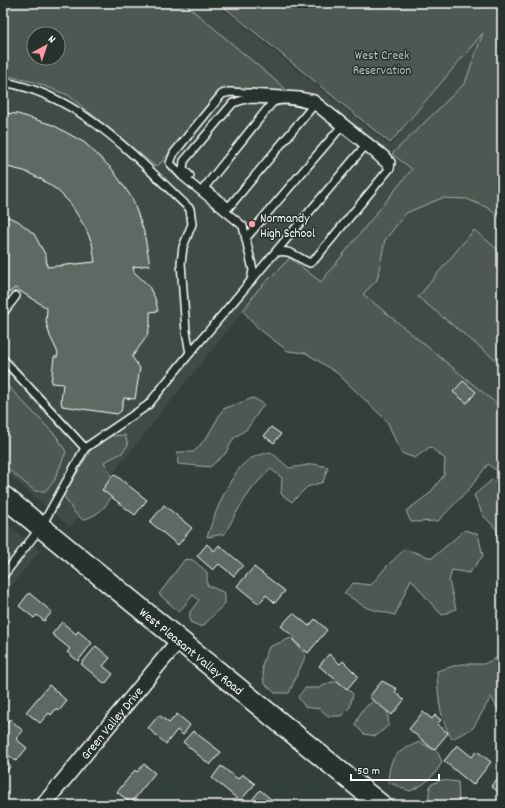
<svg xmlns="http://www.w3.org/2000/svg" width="505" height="808" viewBox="0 0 505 808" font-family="Dekko,sans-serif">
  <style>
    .built { fill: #404c47; fill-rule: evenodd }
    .green { fill: #4d5853; stroke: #a6aca9; fill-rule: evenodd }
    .building { fill: #5f6964; stroke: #fff }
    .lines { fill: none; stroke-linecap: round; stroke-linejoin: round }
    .service-casing { stroke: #fff; stroke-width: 10 }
    .minor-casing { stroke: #fff; stroke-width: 17 }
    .secondary-casing { stroke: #fff; stroke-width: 23 }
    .service { stroke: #26332d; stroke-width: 7 }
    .minor { stroke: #26332d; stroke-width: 14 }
    .secondary { stroke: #26332d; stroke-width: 20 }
    .poi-dot { fill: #ff9aa2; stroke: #26332d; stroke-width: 1.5 }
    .labels { text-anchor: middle; stroke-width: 3; stroke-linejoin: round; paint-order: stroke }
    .park-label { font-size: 13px; fill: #b8bcba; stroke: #26332d }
    .poi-label { font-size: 13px; fill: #fff; stroke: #26332d; text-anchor: start }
    .street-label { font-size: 13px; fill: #fff; stroke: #26332d }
  </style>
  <rect width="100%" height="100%" fill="#333f3a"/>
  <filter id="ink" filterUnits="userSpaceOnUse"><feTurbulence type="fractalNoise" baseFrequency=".025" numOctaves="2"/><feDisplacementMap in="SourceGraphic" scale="8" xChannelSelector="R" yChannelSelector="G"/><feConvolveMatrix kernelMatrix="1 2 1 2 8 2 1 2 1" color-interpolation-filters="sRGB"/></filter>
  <g filter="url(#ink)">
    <!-- built -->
    <g class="built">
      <path d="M3,3h212l175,143 93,-115 19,16v398l-171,-142 -88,8 -173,216 -67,-57zM34,34h24v24h-24z"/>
      <polygon points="3,521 40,551 3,596"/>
    </g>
    <!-- green -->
    <g class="green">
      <path d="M3,3h149l2,2 2,-2h28l105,89 -66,-5 -63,77 -5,2 -87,-71 -34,-13 -31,-7zM34,34h24v24h-24z"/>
      <polygon points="219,3 502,3 502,219 488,208 467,199 442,198 406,213 385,240 377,280 363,294 502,408 502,475 488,464 470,488 438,521 411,522 406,511 429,494 444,475 445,459 430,447 415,458 401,453 387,421 337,373 306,353 288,351 259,329 243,311 257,291 290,258 321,282 412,169 392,154 465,83 483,33 390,143"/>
      <polygon points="474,230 502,253 502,365 418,297"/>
      <polygon points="3,369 9,374 6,384 57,437 66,452 54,481 45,491 35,491 3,465"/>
      <polygon points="253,398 264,404 247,429 234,438 225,454 210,467 178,464 177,452 194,452 207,437 223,409"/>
      <path d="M125,435l3,10 -6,8 -18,9 13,25c-10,18 -14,26 -34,33l-10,-9 -9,-16 26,-44 18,-15z"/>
      <path d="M271,452l18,16 25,-4 14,3 -5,15 -16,5 -15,15 -11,-8 1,-16 -11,-9c-20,17 -34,41 -46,65l-18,3c7,-21 24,-68 43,-78 6,-4 14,-5 21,-7z"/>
      <polygon points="493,479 502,488 502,556 500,556 497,530 483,515 474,495"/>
      <polygon points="465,530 478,534 483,556 469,573 452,570 449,581 456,609 442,615 428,600 411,579 395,615 367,608 344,593 353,583 371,585 387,566 405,549 432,558"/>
      <polygon points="185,559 193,560 207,572 207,585 225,593 225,603 202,627 190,622 190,612 199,600 193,595 179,612 159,594"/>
      <polygon points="291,638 306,655 289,693 275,693 264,683 262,665 269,647"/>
      <path d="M502,655v61l-11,-19 -18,31 -21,11c-13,-21 -14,-44 -15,-68l24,-7h23z"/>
      <polygon points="331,682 341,682 353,694 350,707 341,716 328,716 320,709 305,707 298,697 305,688 319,688"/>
      <polygon points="376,699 387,709 389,725 376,736 364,734 355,725 362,710"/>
      <path d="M419,742l18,9 5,11c-7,14 -17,23 -32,29l-22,-9c2,-28 8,-29 31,-40z"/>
      <polygon points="441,780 458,782 459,801 466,805 428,805 430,785"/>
    </g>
    <!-- building -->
    <g class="building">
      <polygon points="3,113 18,114 53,125 85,143 112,169 132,198 144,232 150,265 133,267 134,272 148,285 155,298 158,311 150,312 150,324 147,336 132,357 140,368 135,399 124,398 121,411 117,414 62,406 61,401 63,384 51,383 54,357 57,357 58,353 50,336 46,322 47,308 15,288 3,298 3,215 18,221 34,234 46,256 47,267 95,262 92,243 85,227 70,203 57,190 41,179 24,171 3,166"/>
      <polygon points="463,381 476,392 467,403 453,392"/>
      <polygon points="271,427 281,434 274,443 264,436"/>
      <polygon points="114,474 147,500 135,515 102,490"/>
      <polygon points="164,505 192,528 178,545 150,522"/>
      <polygon points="207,544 214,551 219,545 243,565 234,576 219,564 213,570 197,556"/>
      <polygon points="254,567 285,591 275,603 266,595 259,604 237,586"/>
      <polygon points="29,593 52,612 44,621 37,615 34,618 19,606"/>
      <polygon points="293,613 309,626 315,619 327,630 308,653 293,640 295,638 281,626"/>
      <polygon points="62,622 76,634 78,631 92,643 78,661 67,652 70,649 52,634"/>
      <polygon points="96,646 110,658 103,666 113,674 105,684 81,664"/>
      <polygon points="329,654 340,664 343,661 358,676 347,689 319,666"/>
      <polygon points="382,681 397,689 395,692 404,700 392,715 369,697"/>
      <polygon points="49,685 67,701 59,711 56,709 51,715 49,713 40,723 26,712"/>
      <polygon points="423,712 432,719 435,715 441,720 437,724 448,733 434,750 409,729"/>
      <polygon points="177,714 190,725 183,735 177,730 166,744 148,728 159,715 169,723"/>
      <polygon points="10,719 23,731 16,739 27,748 16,761 5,753 8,749 3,744 3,728"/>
      <polygon points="193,731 221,752 210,765 183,742"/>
      <polygon points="457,745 472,757 477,751 491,762 473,785 444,761"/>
      <polygon points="3,759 11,766 3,775"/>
      <polygon points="144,764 155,773 131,803 117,792 135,770 137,772"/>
      <polygon points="221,766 238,779 242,774 255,784 240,801 212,778"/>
      <polygon points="502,773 502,795 491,786"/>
      <polygon points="260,790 278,805 248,805"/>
      <polygon points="120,800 126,805 115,805"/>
    </g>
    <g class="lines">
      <!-- service casing -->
      <g class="service-casing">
        <g id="service">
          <path d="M3,82c78,13 132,75 187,127l2,15 -9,23 -2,16 5,68 4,22"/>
          <path d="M313,106l-84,101 -25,-19 68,-85c11,-7 32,0 44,4l49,39"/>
          <polyline points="190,176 183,169 184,161 233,103 246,99 276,100"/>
          <polyline points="246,238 341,127"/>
          <path d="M251,281l2,-11 -10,-44 -61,-50 -12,-13 4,-10 48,-59 8,-2 69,4 15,3 71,56 6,7 -1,6 -75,91 -5,4c-13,-5 -19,-14 -33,-11"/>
          <polyline points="3,313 16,296"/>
          <polyline points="3,359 85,448"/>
          <polyline points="3,576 41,527 85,448 148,405 190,353 365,146 390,168"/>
        </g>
      </g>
      <!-- minor casing -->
      <g class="minor-casing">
        <g id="minor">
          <path id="s1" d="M43,805l137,-166"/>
        </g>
      </g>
      <!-- secondary casing -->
      <g class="secondary-casing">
        <g id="secondary">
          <path id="s2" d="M3,496l378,309"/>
        </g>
      </g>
      <!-- service -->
      <use href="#service" class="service"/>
      <!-- minor -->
      <use href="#minor" class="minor"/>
      <!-- secondary -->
      <use href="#secondary" class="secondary"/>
    </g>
  </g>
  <!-- markers -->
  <circle class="poi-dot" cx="252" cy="224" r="4"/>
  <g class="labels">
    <!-- park labels -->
    <g class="park-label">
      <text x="382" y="59">West Creek<tspan x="382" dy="15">Reservation</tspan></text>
    </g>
    <!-- poi labels -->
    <g class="poi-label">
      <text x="260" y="222">Normandy<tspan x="260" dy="15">High School</tspan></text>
    </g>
    <!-- street labels -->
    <g class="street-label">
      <text dy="5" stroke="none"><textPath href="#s2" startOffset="244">West Pleasant Valley Road</textPath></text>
      <text dy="5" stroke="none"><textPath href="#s1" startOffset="107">Green Valley Drive</textPath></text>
    </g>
  </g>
  <!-- margin -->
  <rect width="505" height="808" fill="none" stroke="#26332d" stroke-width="16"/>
  <rect x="8" y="8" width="489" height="792" fill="none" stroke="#fff" stroke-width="1.5" filter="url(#ink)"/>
  <!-- north arrow -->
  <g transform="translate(46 46) rotate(40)"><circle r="19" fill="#26332d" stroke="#7d8581"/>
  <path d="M0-3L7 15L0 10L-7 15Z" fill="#ff9aa2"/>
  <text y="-6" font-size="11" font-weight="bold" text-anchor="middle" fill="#ffffff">N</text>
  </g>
  <!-- scale -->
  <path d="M351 774v6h88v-6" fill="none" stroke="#ffffff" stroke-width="2"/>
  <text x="357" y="774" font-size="12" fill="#ffffff" stroke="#26332d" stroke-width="3" paint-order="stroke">50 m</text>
</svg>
